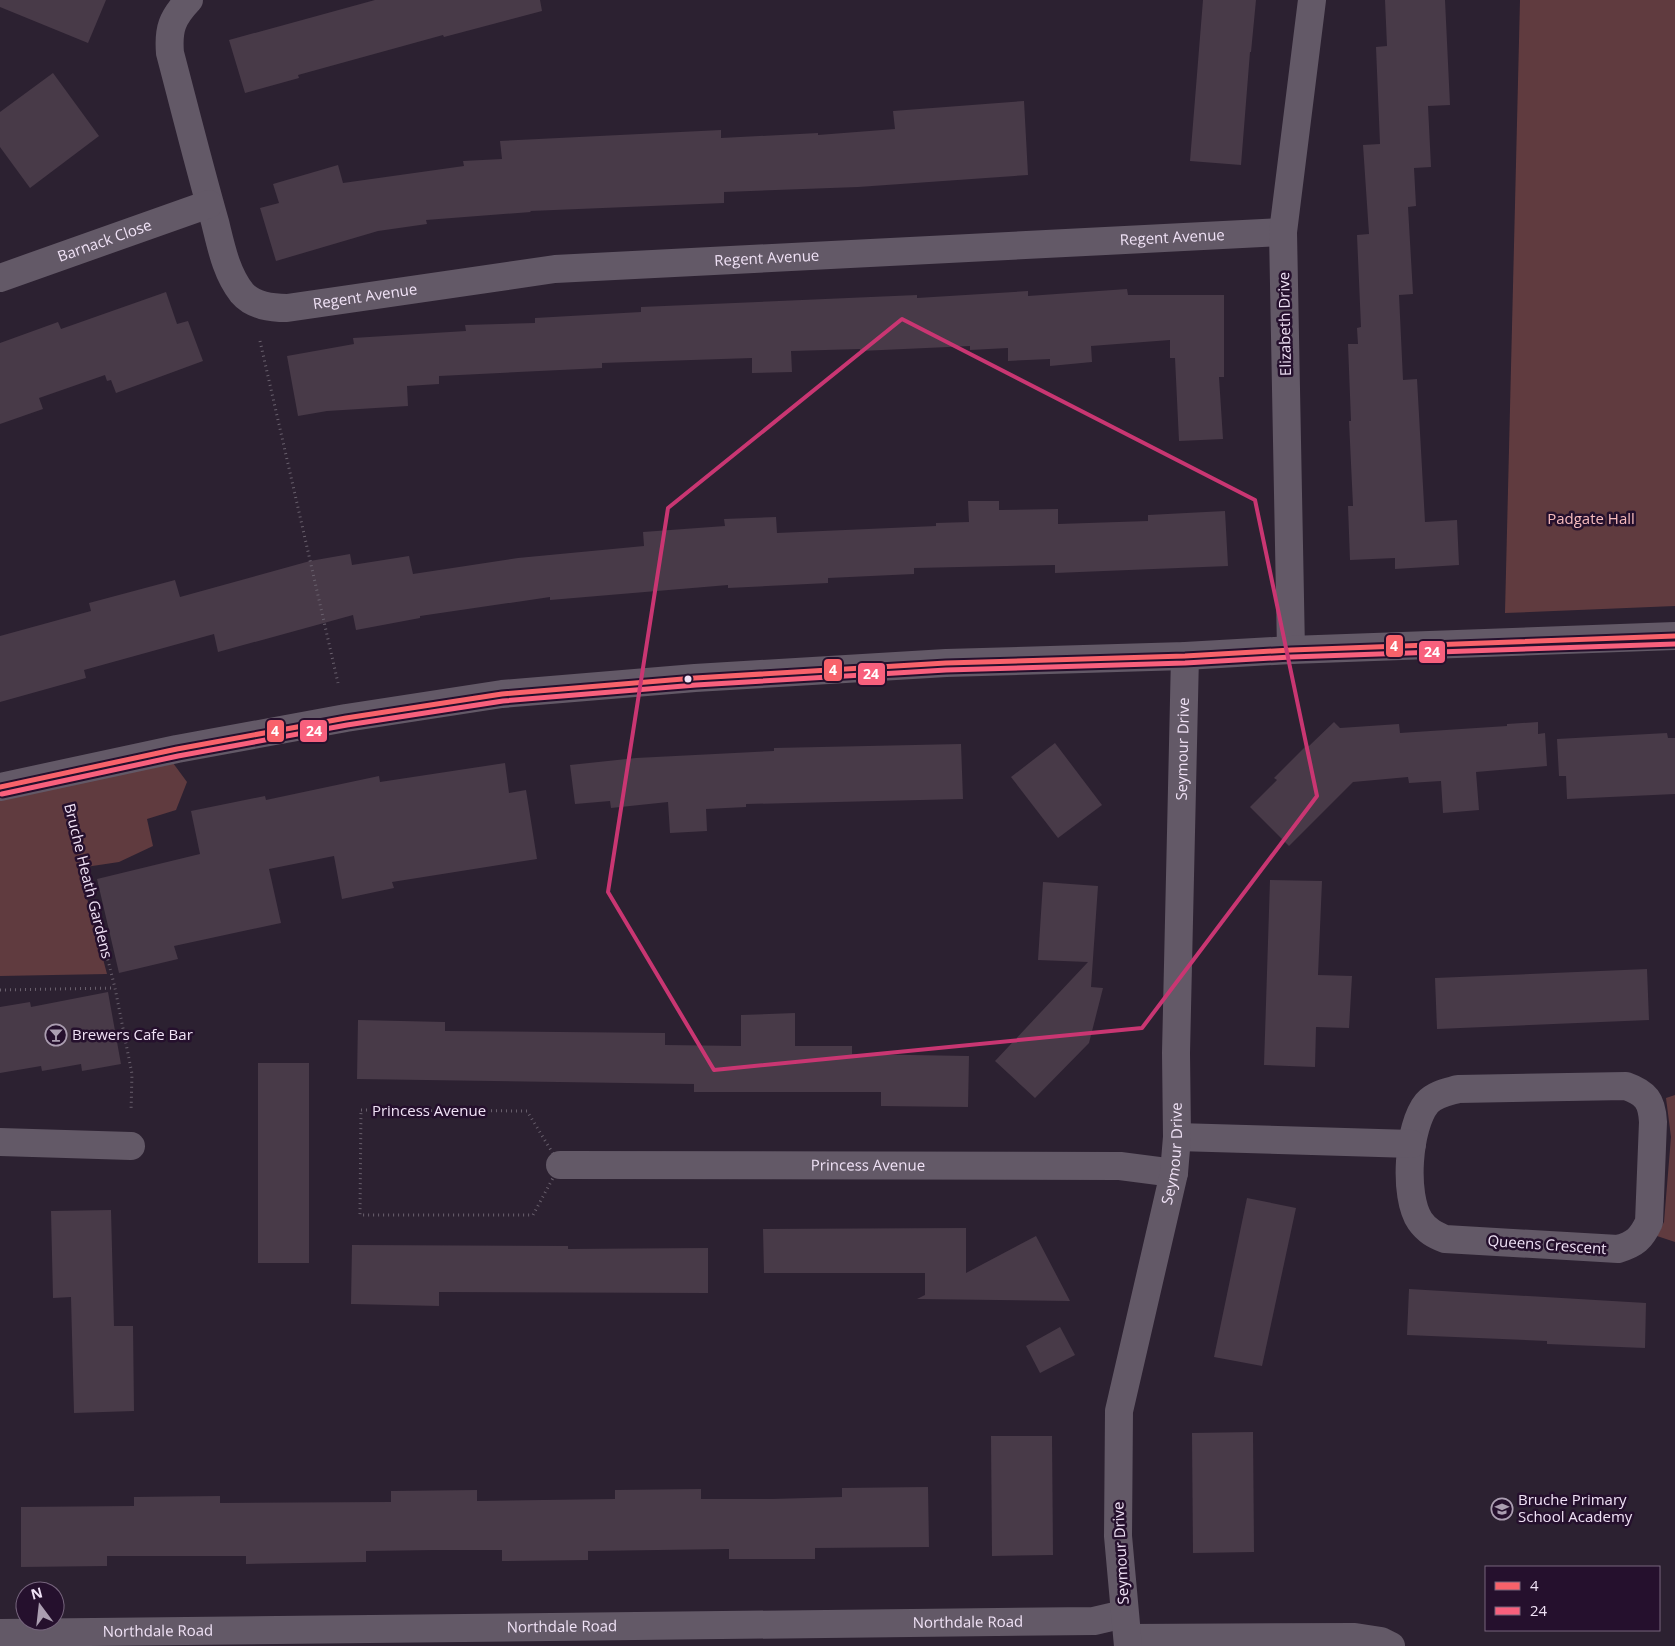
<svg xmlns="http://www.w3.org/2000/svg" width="1675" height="1646" viewBox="0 0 1675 1646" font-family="'Open Sans',sans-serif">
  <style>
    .green { fill: #603b3f }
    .building { fill: #483a48 }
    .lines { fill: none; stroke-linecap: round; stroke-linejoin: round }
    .path { stroke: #685f6c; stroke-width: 3; stroke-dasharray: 1 4; stroke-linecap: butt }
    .minor { stroke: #635967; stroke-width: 28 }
    .bus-1-casing { stroke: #25102d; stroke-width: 9 }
    .bus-2-casing { stroke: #25102d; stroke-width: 9 }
    .bus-1 { stroke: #f8626a; stroke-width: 5 }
    .bus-2 { stroke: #f8607d; stroke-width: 5 }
    .marked { fill: none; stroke: #c93672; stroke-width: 4; stroke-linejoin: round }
    .bus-dot { fill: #f0e2f6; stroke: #25102d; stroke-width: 2 }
    .labels { text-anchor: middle; stroke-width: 5; stroke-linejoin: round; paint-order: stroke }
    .street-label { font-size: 15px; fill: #f0e2f6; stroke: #25102d }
    .park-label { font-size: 15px; fill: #f6bbbd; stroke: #25102d }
    .poi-label { font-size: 15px; fill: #f0e2f6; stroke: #25102d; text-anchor: start }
    .line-badge { stroke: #25102d; stroke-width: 2 }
    .badge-label { font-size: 14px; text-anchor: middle; font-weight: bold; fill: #fff }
  </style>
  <rect width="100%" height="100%" fill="#2c2131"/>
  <!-- green -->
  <g class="green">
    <polygon points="1520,0 1675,0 1675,606 1505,613"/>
    <polygon points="162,748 187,782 176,810 147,819 153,846 119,862 79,868 107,974 0,976 0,793"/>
    <polygon points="1675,1095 1675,1242 1657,1236 1664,1222 1671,1137 1666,1098"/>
  </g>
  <!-- building -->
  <g class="building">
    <polygon points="0,0 106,0 88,43 0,7"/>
    <polygon points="375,0 540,0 542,11 444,37 443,35 298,75 299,78 245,93 229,40"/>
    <polygon points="1203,0 1256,0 1251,52 1250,52 1241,165 1190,161"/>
    <polygon points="1385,0 1445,0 1450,105 1428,106 1431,167 1414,168 1416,206 1408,207 1413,294 1399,295 1403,380 1417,379 1425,522 1457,520 1459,565 1395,569 1395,558 1350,560 1348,506 1353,506 1349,421 1351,421 1348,344 1358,344 1357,328 1361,327 1357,235 1369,234 1363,145 1380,144 1376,47 1387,46"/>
    <polygon points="53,73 99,136 30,188 0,147 0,112"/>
    <polygon points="1024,101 1028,175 858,187 724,192 724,203 530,211 531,212 426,220 427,224 378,231 276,261 260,208 279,203 273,184 338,165 343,183 464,166 463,161 502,159 500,141 721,130 721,138 818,133 818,135 895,129 893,111"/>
    <polygon points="1127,289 1128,295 1224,295 1224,377 1219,377 1223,439 1179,441 1175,358 1170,358 1170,340 1091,346 1092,362 1050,366 1050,359 1008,361 1008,348 970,350 970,346 860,351 860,349 791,351 792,372 752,373 752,358 602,363 602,368 439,376 439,384 407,386 408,406 327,411 298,416 287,356 354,344 353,338 466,331 465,325 535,323 535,318 641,312 641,307 917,295 917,298 1028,291 1028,296"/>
    <polygon points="166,292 177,324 188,321 203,361 116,393 111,380 107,381 105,375 39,398 43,409 0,424 0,343 58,322 61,329"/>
    <polygon points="968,501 999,501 999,510 1058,509 1058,524 1148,521 1148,515 1225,511 1228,566 1055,573 1055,565 914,568 914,574 828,578 828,583 728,588 728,585 550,600 550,597 420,616 420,618 356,630 353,615 218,652 214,634 84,670 86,678 0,702 0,636 91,611 89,603 175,580 180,597 310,561 350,554 352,565 409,556 413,574 518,558 644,546 643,532 725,526 724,519 776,517 777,533 936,526 936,523 969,522"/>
    <polygon points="1334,722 1340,728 1399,724 1400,733 1507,726 1507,724 1538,722 1538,734 1545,733 1547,766 1476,772 1479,810 1443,813 1441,781 1409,783 1408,777 1353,782 1289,846 1250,807 1277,780 1274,778 1307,745 1309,746"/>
    <polygon points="1667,733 1668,738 1675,738 1675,794 1567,799 1566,776 1559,776 1557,739"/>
    <polygon points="1055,743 1102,805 1058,838 1011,777"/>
    <polygon points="961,744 963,799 746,804 746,807 706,809 707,831 670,833 668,802 611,808 610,801 575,804 570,765 636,758 774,751 774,748"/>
    <polygon points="505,763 509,793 526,790 537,859 392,882 394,888 342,899 334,856 269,869 281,923 174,946 178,959 119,973 97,879 200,854 191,811 265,796 266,800 379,776 380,782"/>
    <polygon points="1270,880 1322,881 1318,975 1352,976 1349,1028 1316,1027 1315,1067 1264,1065"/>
    <polygon points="1043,882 1098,886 1091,987 1103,988 1089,1043 1035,1098 995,1061 1088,962 1038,960"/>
    <polygon points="1647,969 1649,1020 1437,1029 1435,978"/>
    <polygon points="108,992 121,1064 82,1071 81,1064 42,1071 41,1066 0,1073 0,1007 30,1002 31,1007"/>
    <polygon points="795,1013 795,1046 852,1046 852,1054 969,1056 968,1107 881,1106 881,1092 694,1092 694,1084 357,1079 358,1020 445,1022 445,1031 665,1033 665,1045 741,1046 741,1015"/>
    <rect x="258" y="1063" width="51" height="200"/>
    <polygon points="1247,1198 1296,1208 1262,1366 1214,1357"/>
    <polygon points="111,1210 114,1326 133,1326 134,1411 74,1413 71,1297 53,1298 51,1211"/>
    <polygon points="966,1228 966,1273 1036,1236 1070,1301 917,1299 925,1295 925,1273 764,1273 763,1229"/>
    <polygon points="352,1245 568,1246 568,1249 708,1248 708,1293 439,1292 439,1306 351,1304"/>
    <polygon points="1409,1289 1646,1303 1645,1348 1547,1344 1547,1341 1407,1335"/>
    <polygon points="1060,1327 1075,1355 1040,1373 1026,1346"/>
    <polygon points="1253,1432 1254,1552 1193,1553 1192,1433"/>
    <polygon points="991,1436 1052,1436 1053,1555 992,1556"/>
    <polygon points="928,1487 929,1547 815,1548 815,1559 729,1559 729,1549 588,1551 588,1560 502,1561 502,1550 434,1550 366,1551 366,1562 246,1564 246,1556 107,1556 107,1566 21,1567 21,1507 134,1506 134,1497 220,1496 220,1503 391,1502 391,1491 477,1490 477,1501 615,1499 615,1490 701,1489 701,1499 772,1499 842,1497 842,1488"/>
  </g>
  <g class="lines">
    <!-- path -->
    <g class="path">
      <polyline points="260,341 338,683"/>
      <polyline points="70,809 115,988 132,1074 131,1111"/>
      <polyline points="0,990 115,988"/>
      <polygon points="361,1110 527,1111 560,1165 533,1215 360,1215"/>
    </g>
    <!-- minor -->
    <g class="minor">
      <path id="s1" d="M189,0c-17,18 -21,29 -19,53 15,57 29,113 45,169 6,24 11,51 27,71 11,13 29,15 45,15l268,-39 728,-37"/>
      <path id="s2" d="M0,278l209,-74"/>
      <polyline points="1291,650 1283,232 1312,0"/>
      <polyline points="0,787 177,749 346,718 502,694 695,678 946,663 1185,656 1291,650 1675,636"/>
      <path d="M1626,1086c20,7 26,15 27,36l-4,100c-8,17 -14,22 -31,27l-173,-10c-10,-4 -18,-8 -25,-18 -17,-25 -12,-95 7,-118 8,-9 21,-11 31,-14z"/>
      <polyline points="1177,1137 1412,1144"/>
      <polyline points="0,1142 131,1146"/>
      <path id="s3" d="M560,1165l560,1 54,7"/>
      <path id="s4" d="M0,1633l1094,-12 30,-7"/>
      <polyline points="1128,1638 1355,1637 1381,1641 1391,1646"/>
      <path id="s5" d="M1128,1646l-10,-110 1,-125 55,-238 3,-36 -1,-84 9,-397"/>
    </g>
    <!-- bus-1 casing -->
    <g class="bus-1-casing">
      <polyline id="bus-1" points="0,787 177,749 346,718 502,694 695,678 946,663 1185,656 1291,650 1675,636"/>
    </g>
    <!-- bus-2 casing -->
    <g class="bus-2-casing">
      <polyline id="bus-2" points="2,794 178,756 347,725 503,701 696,685 946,670 1185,663 1291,657 1675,644"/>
    </g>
    <!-- bus-1 -->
    <use href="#bus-1" class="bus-1"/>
    <!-- bus-2 -->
    <use href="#bus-2" class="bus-2"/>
  </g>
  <!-- marked area -->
  <path class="marked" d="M902,319l353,181 62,296 -175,232 -428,42 -106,-178 60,-384z"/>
  <!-- icons -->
  <defs>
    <g id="bar-ring" transform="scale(1.125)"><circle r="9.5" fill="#25102d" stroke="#ab9eb1" stroke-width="1.5"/><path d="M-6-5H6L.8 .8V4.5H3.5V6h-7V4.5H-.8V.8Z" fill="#ab9eb1"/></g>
    <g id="school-ring" transform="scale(1.125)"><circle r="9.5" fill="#25102d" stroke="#ab9eb1" stroke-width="1.5"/><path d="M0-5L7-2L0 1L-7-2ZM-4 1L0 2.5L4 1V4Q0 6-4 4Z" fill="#ab9eb1"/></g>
  </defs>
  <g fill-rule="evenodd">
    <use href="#bar-ring" x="56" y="1035"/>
    <use href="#school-ring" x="1502" y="1509"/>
  </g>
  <!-- markers -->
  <circle class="bus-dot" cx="688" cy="679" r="4.5"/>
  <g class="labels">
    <!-- street labels -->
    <g class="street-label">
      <text dy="5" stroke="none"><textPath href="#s1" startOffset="1248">Regent Avenue</textPath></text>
      <text dy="5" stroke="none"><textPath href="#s2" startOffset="111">Barnack Close</textPath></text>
      <text dy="5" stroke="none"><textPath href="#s1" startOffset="842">Regent Avenue</textPath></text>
      <text dy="5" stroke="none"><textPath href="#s1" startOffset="438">Regent Avenue</textPath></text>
      <text transform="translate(1285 324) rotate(-91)" y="5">Elizabeth Drive</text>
      <text dy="5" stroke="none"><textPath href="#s5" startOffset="904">Seymour Drive</textPath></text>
      <text transform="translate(88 881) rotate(76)" y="5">Bruche Heath Gardens</text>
      <text x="429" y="1116">Princess Avenue</text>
      <text dy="5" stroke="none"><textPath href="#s5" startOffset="499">Seymour Drive</textPath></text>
      <text dy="5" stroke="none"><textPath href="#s3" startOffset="308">Princess Avenue</textPath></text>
      <text transform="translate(1547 1245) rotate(4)" y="5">Queens Crescent</text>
      <text transform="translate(1121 1553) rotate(-93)" y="5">Seymour Drive</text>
      <text dy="5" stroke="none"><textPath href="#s4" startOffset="968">Northdale Road</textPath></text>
      <text dy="5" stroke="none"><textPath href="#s4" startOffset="562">Northdale Road</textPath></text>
      <text dy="5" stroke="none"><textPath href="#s4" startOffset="158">Northdale Road</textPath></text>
    </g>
    <!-- park labels -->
    <g class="park-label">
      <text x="1591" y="524">Padgate Hall</text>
    </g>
    <!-- poi labels -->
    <g class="poi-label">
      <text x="72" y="1040">Brewers Cafe Bar</text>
      <text x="1518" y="1505">Bruche Primary<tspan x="1518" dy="17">School Academy</tspan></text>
    </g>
  </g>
  <g class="line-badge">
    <rect x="1385" y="634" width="19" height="24" rx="5" fill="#f8626a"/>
    <rect x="1418" y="640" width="28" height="24" rx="5" fill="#f8607d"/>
    <rect x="823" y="658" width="20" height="24" rx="5" fill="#f8626a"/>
    <rect x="857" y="662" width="29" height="24" rx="5" fill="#f8607d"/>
    <rect x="266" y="719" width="19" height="24" rx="5" fill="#f8626a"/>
    <rect x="299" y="719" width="29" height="24" rx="5" fill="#f8607d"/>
  </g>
  <g class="badge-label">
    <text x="1394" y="651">4</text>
    <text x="1432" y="657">24</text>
    <text x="833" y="675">4</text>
    <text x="871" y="679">24</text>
    <text x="275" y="736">4</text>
    <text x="314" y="736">24</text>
  </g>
  <!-- legend -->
  <rect x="1485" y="1566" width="175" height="65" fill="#25102d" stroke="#76647d"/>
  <rect x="1495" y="1582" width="25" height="8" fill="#f8626a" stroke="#76647d"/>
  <text x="1530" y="1591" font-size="15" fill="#f0e2f6">4</text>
  <rect x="1495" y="1607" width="25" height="8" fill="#f8607d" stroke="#76647d"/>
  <text x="1530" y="1616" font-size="15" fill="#f0e2f6">24</text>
  <!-- north arrow -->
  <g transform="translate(40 1606) rotate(345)"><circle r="24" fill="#25102d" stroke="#76647d"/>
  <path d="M0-4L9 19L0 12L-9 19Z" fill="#ab9eb1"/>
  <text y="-8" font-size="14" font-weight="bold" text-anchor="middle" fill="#f0e2f6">N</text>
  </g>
</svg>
